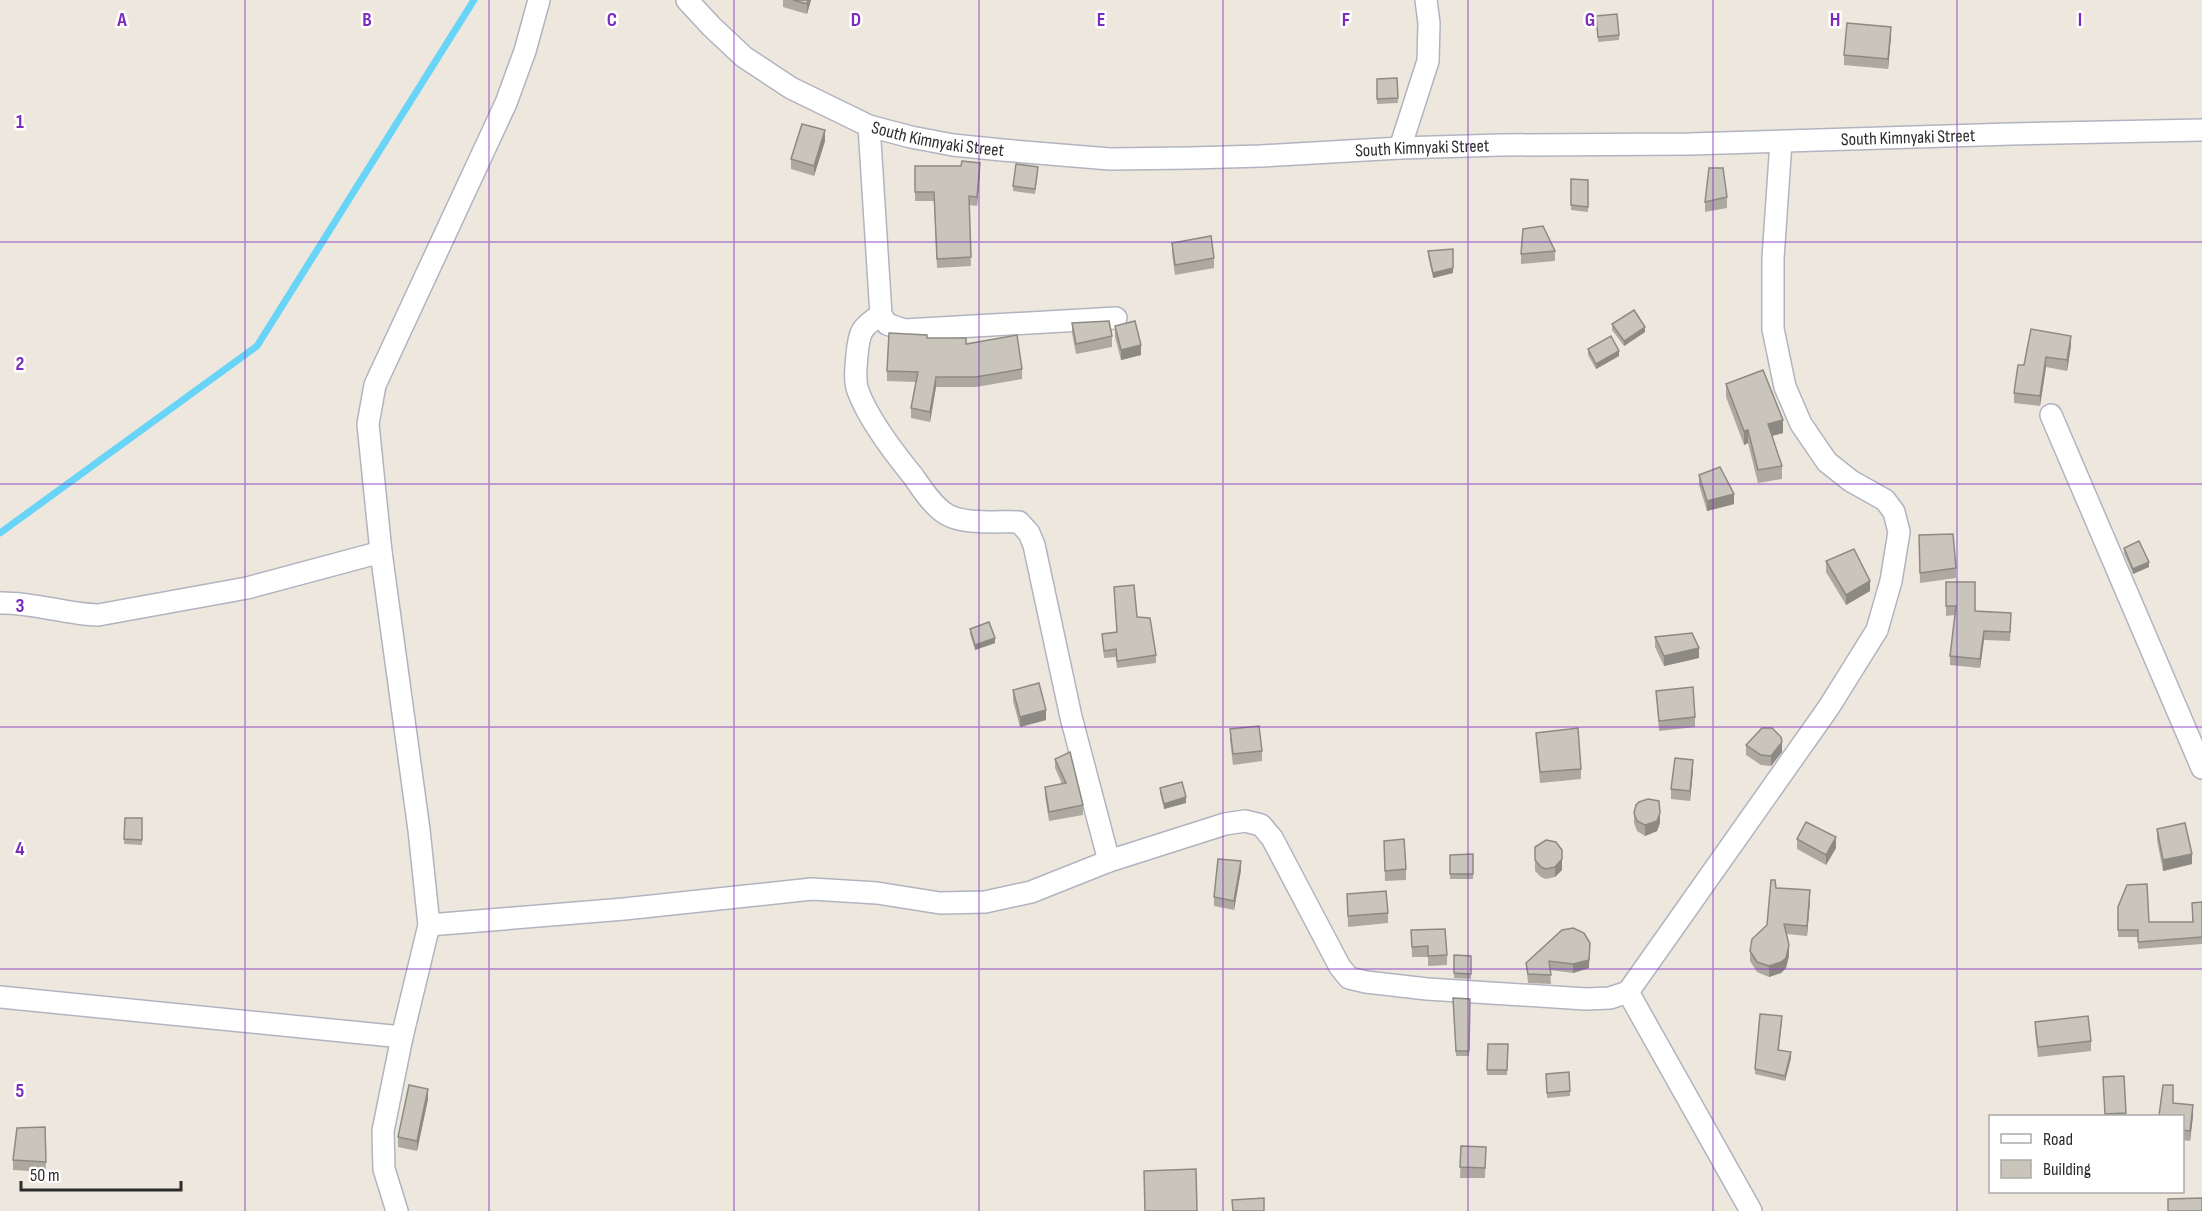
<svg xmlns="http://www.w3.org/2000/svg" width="2202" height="1211" viewBox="0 0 2202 1211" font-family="'Sofia Sans Condensed',sans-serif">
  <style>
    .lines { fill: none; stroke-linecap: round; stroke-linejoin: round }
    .stream { stroke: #68d4f8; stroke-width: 7 }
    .minor-casing { stroke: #b1b4c0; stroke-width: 24 }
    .minor { stroke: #fff; stroke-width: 21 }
    .wall { fill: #ada9a1 }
    .shaded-wall { fill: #8d8a83 }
    .building { fill: #c9c5bb; stroke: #8d8a83; stroke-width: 1.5 }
    .grid { fill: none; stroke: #7b2cbf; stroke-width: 1.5; stroke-opacity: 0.55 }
    .labels { text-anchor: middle; stroke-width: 5; stroke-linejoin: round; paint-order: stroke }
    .street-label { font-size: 18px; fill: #2c2c2c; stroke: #fff }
    .grid-label { font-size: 20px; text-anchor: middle; font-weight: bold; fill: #7b2cbf; stroke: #fff; stroke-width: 5; stroke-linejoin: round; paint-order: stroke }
  </style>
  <rect width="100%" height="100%" fill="#eee7dd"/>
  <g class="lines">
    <!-- stream -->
    <polyline class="stream" points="0,533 257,346 474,0"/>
    <!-- minor casing -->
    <g class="minor-casing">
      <g id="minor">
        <path id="s1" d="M687,0l25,27 32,30 47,31 78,38 42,11 42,8 49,5 108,9 81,-1 70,-2 139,-8 101,-3 188,-1 322,-10 191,-4"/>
        <polyline points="869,126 881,315 887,324 904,330 1116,318"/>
        <polyline points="1400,148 1428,61 1429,23 1426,0"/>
        <path d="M881,315c-20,12 -22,17 -24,40 -1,12 -3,25 1,36 10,27 37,63 55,85 9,13 20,30 33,38 17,11 53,7 73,8l10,11 5,12 37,172 38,144"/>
        <polyline points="2051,415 2202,768"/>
        <path d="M0,603c33,-1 64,11 98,12l149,-27 134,-36"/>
        <polyline points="429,925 624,909 812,889 877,893 940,903 985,902 1031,892 1109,861 1225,824 1245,821 1261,825 1272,838 1340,967 1349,978 1366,982 1427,989 1586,999 1610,998 1628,992 1829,707 1877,630 1891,581 1899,532 1894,512 1885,500 1851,481 1827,462 1801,424 1785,387 1773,329 1773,258 1781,142"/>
        <polyline points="1628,992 1751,1211"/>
        <polyline points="0,997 402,1037"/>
        <polyline points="397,1211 384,1169 383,1131 402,1037 429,925 419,830 381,552 368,424 375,385 506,103 525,51 539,0"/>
      </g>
    </g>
    <!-- minor -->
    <use href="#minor" class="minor"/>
  </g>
  <!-- wall -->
  <g class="wall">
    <polygon points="783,0 811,0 807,14 783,7"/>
    <polygon points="1596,16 1619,35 1619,40 1598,42"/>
    <polygon points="1891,37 1888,69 1844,65 1844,55"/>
    <polygon points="1397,78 1398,103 1377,104 1377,79"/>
    <polygon points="825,141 814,176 791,169 791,159"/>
    <polygon points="915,166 980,172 977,206 969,205 971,266 937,268 934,201 915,201"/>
    <polygon points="1038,172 1035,194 1013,191 1013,186"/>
    <polygon points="1571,179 1588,180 1588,212 1571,210"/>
    <polygon points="1727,197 1727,208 1705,212 1705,202"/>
    <polygon points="1172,243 1214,258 1214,268 1175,275 1172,253"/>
    <polygon points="1428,251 1453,273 1433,278 1428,256"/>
    <polygon points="1555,251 1555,261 1521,264 1521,254"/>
    <polygon points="1072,323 1112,336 1112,347 1076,354 1072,333"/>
    <polygon points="1612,324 1645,332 1624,346 1612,330"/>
    <polygon points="1115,326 1141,355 1121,360 1115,337"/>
    <polygon points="927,338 966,344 1022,369 1022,379 976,387 936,387 930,422 911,418 911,408 916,382 887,381 887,371"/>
    <polygon points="2071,346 2067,371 2046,367 2040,406 2014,403 2014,393 2024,365"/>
    <polygon points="1588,349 1619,356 1596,369 1588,355"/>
    <polygon points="1726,384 1783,433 1772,436 1782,466 1782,479 1758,483 1748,443 1744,445 1726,397"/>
    <polygon points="1699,475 1734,504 1707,511 1699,485"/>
    <polygon points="1919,535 1956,568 1956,578 1920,583"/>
    <polygon points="2124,548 2149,567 2133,574 2124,553"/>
    <polygon points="1826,561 1870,591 1846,605 1826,572"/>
    <polygon points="1946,582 1975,611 2011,622 2010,641 1984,640 1980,668 1950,665 1950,656 1955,615 1946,616"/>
    <polygon points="1114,587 1137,617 1156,655 1156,663 1117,668 1116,657 1104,658 1102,634 1117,632"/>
    <polygon points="970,629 995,643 975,650 970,634"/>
    <polygon points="1655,637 1699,658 1664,666 1655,647"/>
    <polygon points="1013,690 1046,720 1020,727 1013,701"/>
    <polygon points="1656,691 1695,717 1695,727 1659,731"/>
    <polygon points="1230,729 1262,751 1262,761 1233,765 1230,740"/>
    <polygon points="1536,733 1581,769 1581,779 1540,783"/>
    <polygon points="1746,745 1782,752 1771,766 1761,765 1746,755"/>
    <polygon points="1055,759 1083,805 1083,815 1049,821 1045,796 1045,787 1062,784 1055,768"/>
    <polygon points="1693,770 1690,801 1671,799 1671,789"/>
    <polygon points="1160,788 1186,803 1164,809 1160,793"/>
    <polygon points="1634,813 1660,823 1657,831 1645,836 1637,831 1634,823"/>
    <polygon points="125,818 142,818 142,845 124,844"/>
    <polygon points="2157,829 2192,864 2163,871 2157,840"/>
    <polygon points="1797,839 1836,848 1826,865 1797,849"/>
    <polygon points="1384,841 1406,869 1406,880 1385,881"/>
    <polygon points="1535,847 1562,850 1562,870 1555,877 1546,879 1541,877 1535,871"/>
    <polygon points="1473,854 1473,879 1450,879 1450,855"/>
    <polygon points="1241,870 1234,910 1214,906 1214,897"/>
    <polygon points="1776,888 1810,901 1807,936 1787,934 1789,956 1786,968 1781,973 1769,977 1757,972 1750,961 1750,951 1767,925"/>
    <polygon points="1347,894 1388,913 1388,923 1348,927"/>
    <polygon points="2202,902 2202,944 2138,949 2138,937 2118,937 2118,907 2149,922 2193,922 2192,903"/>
    <polygon points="1411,930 1447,955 1447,965 1428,966 1428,957 1412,957"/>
    <polygon points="1562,930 1589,968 1573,973 1550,970 1551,984 1528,983 1526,963"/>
    <polygon points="1454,955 1471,956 1471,979 1454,978"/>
    <polygon points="1453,998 1470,999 1469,1056 1456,1056"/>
    <polygon points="1782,1021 1779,1050 1791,1058 1785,1081 1755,1074 1755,1069"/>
    <polygon points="2035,1022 2091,1041 2091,1051 2038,1057 2035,1032"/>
    <polygon points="1488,1044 1508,1044 1507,1075 1487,1075"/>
    <polygon points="1546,1074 1570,1091 1570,1096 1547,1098"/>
    <polygon points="2124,1076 2126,1116 2105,1116 2103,1077"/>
    <polygon points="428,1099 417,1151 398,1147 398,1137"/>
    <polygon points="2173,1103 2193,1116 2190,1141 2182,1140 2182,1116"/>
    <polygon points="45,1127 46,1172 13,1170 13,1160"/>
    <polygon points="1461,1146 1486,1147 1485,1178 1460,1178"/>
  </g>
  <!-- shaded-wall -->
  <g class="shaded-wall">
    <polygon points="808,0 811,0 807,14 807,4"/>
    <polygon points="1891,27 1891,37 1888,69 1888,59"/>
    <polygon points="825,130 825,141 814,176 814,166"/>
    <polygon points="980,163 980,172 977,206 977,197"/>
    <polygon points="1453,268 1453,273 1433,278 1433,273"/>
    <polygon points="1645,327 1645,332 1624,346 1624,341"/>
    <polygon points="2071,336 2071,346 2067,371 2067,360"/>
    <polygon points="1141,345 1141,355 1121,360 1121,350"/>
    <polygon points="1619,351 1619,356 1596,369 1596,364"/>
    <polygon points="2046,357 2046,367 2040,406 2040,396"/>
    <polygon points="936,377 936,387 930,422 930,412"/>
    <polygon points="1783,420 1783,433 1768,437 1768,424"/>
    <polygon points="1748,430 1748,443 1744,445 1744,431"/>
    <polygon points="1734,494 1734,504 1707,511 1707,501"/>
    <polygon points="2149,562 2149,567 2133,574 2133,569"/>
    <polygon points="1870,581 1870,591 1846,605 1846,595"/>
    <polygon points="1984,631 1984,640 1980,668 1980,659"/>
    <polygon points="995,638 995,643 975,650 975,645"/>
    <polygon points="1699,648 1699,658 1664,666 1664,656"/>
    <polygon points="1046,710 1046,720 1020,727 1020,717"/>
    <polygon points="1782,742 1782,752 1771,766 1771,756"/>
    <polygon points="1693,760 1693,770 1690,801 1690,791"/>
    <polygon points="1186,797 1186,803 1164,809 1164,804"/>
    <polygon points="1660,813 1660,823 1657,831 1645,836 1645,825"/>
    <polygon points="1836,837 1836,848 1826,865 1826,855"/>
    <polygon points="2192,854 2192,864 2163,871 2163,860"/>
    <polygon points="1562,859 1562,870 1555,877 1555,867"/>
    <polygon points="1241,861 1241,870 1234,910 1234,901"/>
    <polygon points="1810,890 1810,901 1807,936 1807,926"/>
    <polygon points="1590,943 1589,968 1573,973 1573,964"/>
    <polygon points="1789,945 1789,956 1786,968 1781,973 1769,977 1769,966"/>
    <polygon points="1791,1052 1791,1058 1785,1081 1785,1076"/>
    <polygon points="428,1089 428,1099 417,1151 417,1141"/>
    <polygon points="2193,1105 2193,1116 2190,1141 2190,1131"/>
  </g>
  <!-- building -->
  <g class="building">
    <polygon points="793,0 808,0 807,4"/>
    <polygon points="1617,14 1619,35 1598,37 1596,16"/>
    <polygon points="1847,23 1891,27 1888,59 1844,55"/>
    <polygon points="1397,78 1398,98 1377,99 1377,79"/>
    <polygon points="802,124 825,130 814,166 791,159"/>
    <polygon points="962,161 980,163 977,197 969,196 971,257 937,259 934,192 915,192 915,166 961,166"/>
    <polygon points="1016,164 1038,167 1035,189 1013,186"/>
    <polygon points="1709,168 1723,168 1727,197 1705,202"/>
    <polygon points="1571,179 1588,180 1588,207 1571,205"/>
    <polygon points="1543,226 1555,251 1521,254 1523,229"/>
    <polygon points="1211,236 1214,258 1175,265 1172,243"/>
    <polygon points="1453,249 1453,268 1433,273 1428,251"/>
    <polygon points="1634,310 1645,327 1624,341 1612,324"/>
    <polygon points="1109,321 1112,336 1076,344 1072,323"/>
    <polygon points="1135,321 1141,345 1121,350 1115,326"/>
    <polygon points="2031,329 2071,336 2067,360 2046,357 2040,396 2014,393 2018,365 2024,365"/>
    <polygon points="889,333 927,335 927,338 966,338 966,344 1017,335 1022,369 976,377 936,377 930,412 911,408 918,372 887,371"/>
    <polygon points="1611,336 1619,351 1596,364 1588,349"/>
    <polygon points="1763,370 1783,420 1768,424 1782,466 1758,470 1748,430 1744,431 1726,384"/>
    <polygon points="1720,467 1734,494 1707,501 1699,475"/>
    <polygon points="1953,534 1956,568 1920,573 1919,535"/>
    <polygon points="2139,541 2149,562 2133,569 2124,548"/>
    <polygon points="1854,549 1870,581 1846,595 1826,561"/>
    <polygon points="1946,582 1975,582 1975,611 2011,613 2010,632 1984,631 1980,659 1950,656 1956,606 1946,606"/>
    <polygon points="1134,585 1137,617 1150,618 1156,655 1117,661 1116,649 1104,651 1102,634 1117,632 1114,587"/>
    <polygon points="989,622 995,638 975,645 970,629"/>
    <polygon points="1692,633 1699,648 1664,656 1655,637"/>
    <polygon points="1039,683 1046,710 1020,717 1013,690"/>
    <polygon points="1693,687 1695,717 1659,721 1656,691"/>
    <polygon points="1259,726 1262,751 1233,754 1230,729"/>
    <polygon points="1578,728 1581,769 1540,772 1536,733"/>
    <polygon points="1762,728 1772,728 1781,737 1782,742 1771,756 1761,755 1746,745"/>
    <polygon points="1070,752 1083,805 1049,812 1045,787 1066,783 1055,759"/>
    <polygon points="1675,758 1693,760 1690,791 1671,789"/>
    <polygon points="1182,782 1186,797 1164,804 1160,788"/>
    <polygon points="1648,799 1659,801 1660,813 1657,821 1645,825 1637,821 1634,813 1636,805 1639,802"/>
    <polygon points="125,818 142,818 142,840 124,839"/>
    <polygon points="1806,822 1836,837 1826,855 1797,839"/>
    <polygon points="2185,823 2192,854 2163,860 2157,829"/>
    <polygon points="1404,839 1406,869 1385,871 1384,841"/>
    <polygon points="1546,840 1556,842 1562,850 1562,859 1555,867 1546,869 1541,867 1535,860 1535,847"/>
    <polygon points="1473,854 1473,874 1450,874 1450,855"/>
    <polygon points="1218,859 1241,861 1234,901 1214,897"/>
    <polygon points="1771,880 1775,880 1776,888 1810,890 1807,926 1784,924 1789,945 1786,958 1781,962 1769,966 1757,962 1750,951 1752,939 1767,925"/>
    <polygon points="2147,884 2149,922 2193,922 2192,903 2202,902 2202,937 2138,942 2138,930 2118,930 2118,907 2127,885"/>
    <polygon points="1386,891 1388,913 1348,916 1347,894"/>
    <polygon points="1573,928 1584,933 1590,943 1589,960 1573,964 1549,961 1551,975 1528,974 1526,963 1562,930"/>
    <polygon points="1445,929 1447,955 1428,956 1428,946 1412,947 1411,930"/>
    <polygon points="1454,955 1471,956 1471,974 1454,973"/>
    <polygon points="1453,998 1470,999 1469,1051 1456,1051"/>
    <polygon points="1760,1014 1782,1016 1778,1050 1791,1052 1785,1076 1755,1069"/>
    <polygon points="2088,1016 2091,1041 2038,1047 2035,1022"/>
    <polygon points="1488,1044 1508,1044 1507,1070 1487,1070"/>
    <polygon points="1569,1072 1570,1091 1547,1093 1546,1074"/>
    <polygon points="2124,1076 2126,1113 2105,1114 2103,1077"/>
    <polygon points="409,1085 428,1089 417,1141 398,1137"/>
    <polygon points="2163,1085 2173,1085 2173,1103 2193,1105 2190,1131 2182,1130 2182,1116 2159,1116"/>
    <polygon points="45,1127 46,1162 13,1160 17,1128"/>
    <polygon points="1461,1146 1486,1147 1485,1168 1460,1167"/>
    <polygon points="1196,1169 1197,1211 1145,1211 1144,1171"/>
    <polygon points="1264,1198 1264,1211 1233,1211 1232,1200"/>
    <polygon points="2202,1198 2202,1211 2168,1211 2168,1199"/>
  </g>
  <!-- grid -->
  <path class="grid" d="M245,0v1211M489,0v1211M734,0v1211M979,0v1211M1223,0v1211M1468,0v1211M1713,0v1211M1957,0v1211M0,242h2202M0,484h2202M0,727h2202M0,969h2202"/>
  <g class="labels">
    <!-- street labels -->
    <g class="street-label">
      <text dy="6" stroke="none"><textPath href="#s1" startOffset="294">South Kimnyaki Street</textPath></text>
      <text dy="6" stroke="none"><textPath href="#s1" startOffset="1266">South Kimnyaki Street</textPath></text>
      <text dy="6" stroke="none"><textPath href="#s1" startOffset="780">South Kimnyaki Street</textPath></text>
    </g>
  </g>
  <g class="grid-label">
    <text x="122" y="26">A</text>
    <text x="367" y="26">B</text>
    <text x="612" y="26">C</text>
    <text x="856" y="26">D</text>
    <text x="1101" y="26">E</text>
    <text x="1346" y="26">F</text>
    <text x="1590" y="26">G</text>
    <text x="1835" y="26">H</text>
    <text x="2080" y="26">I</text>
    <text x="20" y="128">1</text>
    <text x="20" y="370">2</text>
    <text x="20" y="612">3</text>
    <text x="20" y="855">4</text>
    <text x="20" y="1097">5</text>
  </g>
  <!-- legend -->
  <rect x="1989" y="1115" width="195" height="78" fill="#ffffff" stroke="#ababab" stroke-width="1.5"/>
  <rect x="2001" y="1134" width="30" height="9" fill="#ffffff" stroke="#ababab" stroke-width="1.5"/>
  <text x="2043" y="1145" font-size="18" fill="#2c2c2c">Road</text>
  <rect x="2001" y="1160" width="30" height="18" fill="#c9c5bb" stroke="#ababab" stroke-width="1.5"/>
  <text x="2043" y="1175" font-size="18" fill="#2c2c2c">Building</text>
  <!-- scale -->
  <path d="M21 1181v9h160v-9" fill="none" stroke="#2c2c2c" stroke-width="3"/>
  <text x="30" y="1181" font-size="18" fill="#2c2c2c" stroke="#ffffff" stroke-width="4.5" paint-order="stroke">50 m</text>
</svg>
